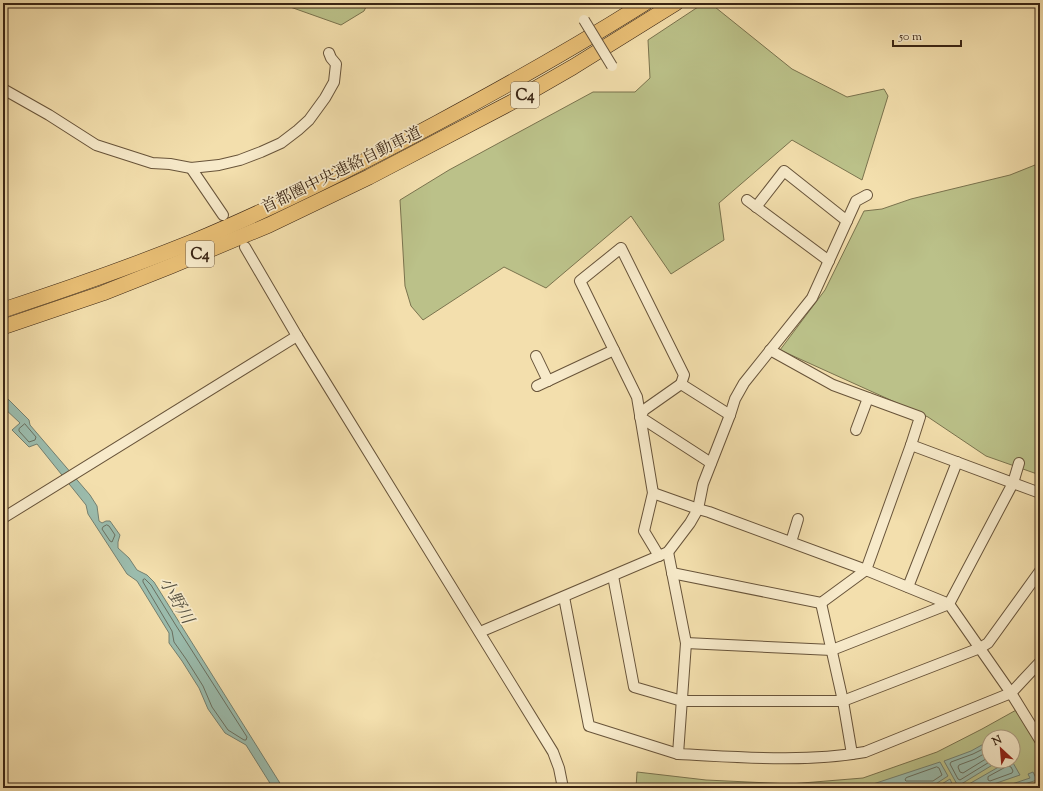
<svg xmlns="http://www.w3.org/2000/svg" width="1043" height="791" viewBox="0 0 1043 791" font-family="'Sorts Mill Goudy','Noto Serif JP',serif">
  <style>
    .green { fill: #bbc189; stroke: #7a734e; fill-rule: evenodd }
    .water { fill: #9bbcad; stroke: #748070 }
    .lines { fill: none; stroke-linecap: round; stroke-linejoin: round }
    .shore { stroke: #6a7060; stroke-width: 1 }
    .minor-casing { stroke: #68543a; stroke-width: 12 }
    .highway-casing { stroke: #3a2514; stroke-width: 16 }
    .minor { stroke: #f7eaca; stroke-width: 10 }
    .highway { stroke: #eac076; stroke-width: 15 }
    .minor-bridge-casing { stroke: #68543a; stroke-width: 12; stroke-linecap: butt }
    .minor-bridge { stroke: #f7eaca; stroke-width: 10 }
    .labels { text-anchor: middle; stroke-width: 3.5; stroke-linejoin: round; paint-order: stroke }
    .shield { fill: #f7eaca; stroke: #73604b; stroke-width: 1 }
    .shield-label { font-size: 15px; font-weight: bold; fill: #3a2514 }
    .street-label { font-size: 16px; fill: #3a2514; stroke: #f7eaca }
    .water-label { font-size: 17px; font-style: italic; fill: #575242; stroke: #f7eaca }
  </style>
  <rect width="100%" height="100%" fill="#f3dfad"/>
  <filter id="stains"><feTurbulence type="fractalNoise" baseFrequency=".005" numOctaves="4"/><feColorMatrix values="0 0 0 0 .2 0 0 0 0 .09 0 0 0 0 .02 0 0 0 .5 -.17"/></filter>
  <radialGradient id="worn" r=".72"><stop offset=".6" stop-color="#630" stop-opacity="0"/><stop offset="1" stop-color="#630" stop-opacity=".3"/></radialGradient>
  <!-- green -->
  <g class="green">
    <polygon points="279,3 368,3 364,11 341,25"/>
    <polygon points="704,3 710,3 792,69 847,97 884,89 888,96 862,180 792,140 719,203 724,240 671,274 631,216 546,288 504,267 423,320 411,306 405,286 400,200 449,170 593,92 635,92 650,78 648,40"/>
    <polygon points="1040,163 1040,475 986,456 928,417 780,350 825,290 864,211 882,209 911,199 1010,175"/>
    <path d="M1018,709l22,42v37h-404l1,-16 69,8 84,4 73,-6 74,-26 45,-23zM989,737h24v24h-24z"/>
  </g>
  <!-- water -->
  <g class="water">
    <polygon points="3,394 29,420 30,425 90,495 97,506 99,521 102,523 106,521 110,521 120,535 118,542 118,548 129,558 137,570 147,575 154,582 283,788 273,788 246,745 225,733 208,709 199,688 182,661 169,643 169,633 137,581 127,574 88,514 86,505 37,444 29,447 12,430 20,423 3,407"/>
    <polygon points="989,741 989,761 999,761 958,786 944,761 971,751"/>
    <polygon points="1009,761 1012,761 1020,775 982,788 962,788"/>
    <polygon points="940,762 948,776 934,785 893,786 891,788 858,788 864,787"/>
    <polygon points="1033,772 1037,780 1012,788 1000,788 1030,778 1028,774"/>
    <polygon points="950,779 954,788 935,788"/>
  </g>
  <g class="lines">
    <!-- shore -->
    <g class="shore">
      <polygon points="25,424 36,437 35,440 29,442 19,431 19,429"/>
      <polygon points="107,525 109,526 115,535 112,542 110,541 102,529 103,527"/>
      <polygon points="145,579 151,585 175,624 247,737 246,740 244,740 228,730 212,707 203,686 186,659 174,642 172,631 143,582 143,580"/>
      <polyline points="989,746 973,754 951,762 950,764 958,779 960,780 991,761"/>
      <polyline points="989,751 975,759 959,765 958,767 960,772 963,773 989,757"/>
      <polygon points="1008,766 1011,767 1013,771 1012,773 990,781 988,780 988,777"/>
      <polygon points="937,767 939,768 942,775 933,781 906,781 905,780 906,778"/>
    </g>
    <!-- minor casing -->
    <g class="minor-casing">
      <g id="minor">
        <polyline points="3,89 49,115 96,145 152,163 170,164 191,168 219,165 240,160 261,152 281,143 298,130 309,120 325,98 334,82 336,64 331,58 329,53"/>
        <polyline points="191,168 223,215"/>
        <polyline points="747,200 829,261"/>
        <polyline points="756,207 784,171 847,221"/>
        <polyline points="245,247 297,336 553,752 559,768 563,788"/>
        <polyline points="536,356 548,381"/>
        <polyline points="681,384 644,410 640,417 711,463"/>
        <polyline points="537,386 614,350"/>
        <polyline points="856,430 868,398"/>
        <polyline points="911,445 1040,493"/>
        <polyline points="653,493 698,509 709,512 866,570 949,604 1011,693 1040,740"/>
        <polyline points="3,518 297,336"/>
        <polyline points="791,542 798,519"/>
        <path d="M668,552l18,91 -8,111c62,3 125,9 187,-2l146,-59 29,-31"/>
        <polyline points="659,556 644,531 653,493 637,397 580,281 621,248 684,375 681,384 730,415"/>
        <polyline points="672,573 821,603 866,570 911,445 920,417 833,385 770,350"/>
        <polyline points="613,576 634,687 682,701 843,701 980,648 988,643 1040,571"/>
        <polyline points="908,587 957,462"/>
        <polyline points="564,597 589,726 678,754"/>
        <polyline points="821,603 843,701 852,754"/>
        <polyline points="480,632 668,552 690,523 698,509 703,484 730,415 735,399 744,383 812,298 856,201 867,195"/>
        <polyline points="686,643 832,650 949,604 1013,483 1019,463"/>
      </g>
    </g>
    <!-- highway casing -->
    <g class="highway-casing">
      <g id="highway">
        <path d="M3,310c64,-21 127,-43 189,-68 84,-35 165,-76 245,-119 71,-38 140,-77 208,-120"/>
        <polyline points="3,327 103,293 171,266 269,225 369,177 514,101 573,67 676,3"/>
      </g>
    </g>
    <!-- minor -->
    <use href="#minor" class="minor"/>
    <!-- highway -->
    <use href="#highway" class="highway"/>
    <!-- minor-bridge casing -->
    <g class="minor-bridge-casing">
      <polyline id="minor-bridge" points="584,20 612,66"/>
    </g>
    <!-- minor-bridge -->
    <use href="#minor-bridge" class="minor-bridge"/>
  </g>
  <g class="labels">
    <!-- shield labels -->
    <g class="shield">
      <rect x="511" y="82" width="28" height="26" rx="3"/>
      <rect x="186" y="241" width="28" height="26" rx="3"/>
    </g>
    <g class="shield-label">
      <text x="525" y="100">C4</text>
      <text x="200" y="259">C4</text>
    </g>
    <!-- street labels -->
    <g class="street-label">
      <text transform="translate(341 169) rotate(-26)" y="6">首都圏中央連絡自動車道</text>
    </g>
    <!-- water labels -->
    <g class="water-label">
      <text transform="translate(177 600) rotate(60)" y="6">小野川</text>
    </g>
  </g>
  <!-- margin -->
  <rect width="1043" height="791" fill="none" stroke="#f3dfad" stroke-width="16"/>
  <rect x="4" y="4" width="1035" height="783" fill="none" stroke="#3a2514" stroke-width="2"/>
  <rect x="8" y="8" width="1027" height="775" fill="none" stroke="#3a2514"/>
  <!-- north arrow -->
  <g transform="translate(1001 749) rotate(334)"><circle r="19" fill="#f7eaca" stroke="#ab9b81"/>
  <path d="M0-3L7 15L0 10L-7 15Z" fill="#8f2418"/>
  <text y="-6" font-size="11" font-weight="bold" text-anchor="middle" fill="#3a2514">N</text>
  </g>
  <!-- scale -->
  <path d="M893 40v6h68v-6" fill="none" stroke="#3a2514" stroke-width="2"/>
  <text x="899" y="40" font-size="12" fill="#3a2514" stroke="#f7eaca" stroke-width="3" paint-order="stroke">50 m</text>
  <rect width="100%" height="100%" filter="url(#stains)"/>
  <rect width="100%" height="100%" fill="url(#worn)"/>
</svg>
